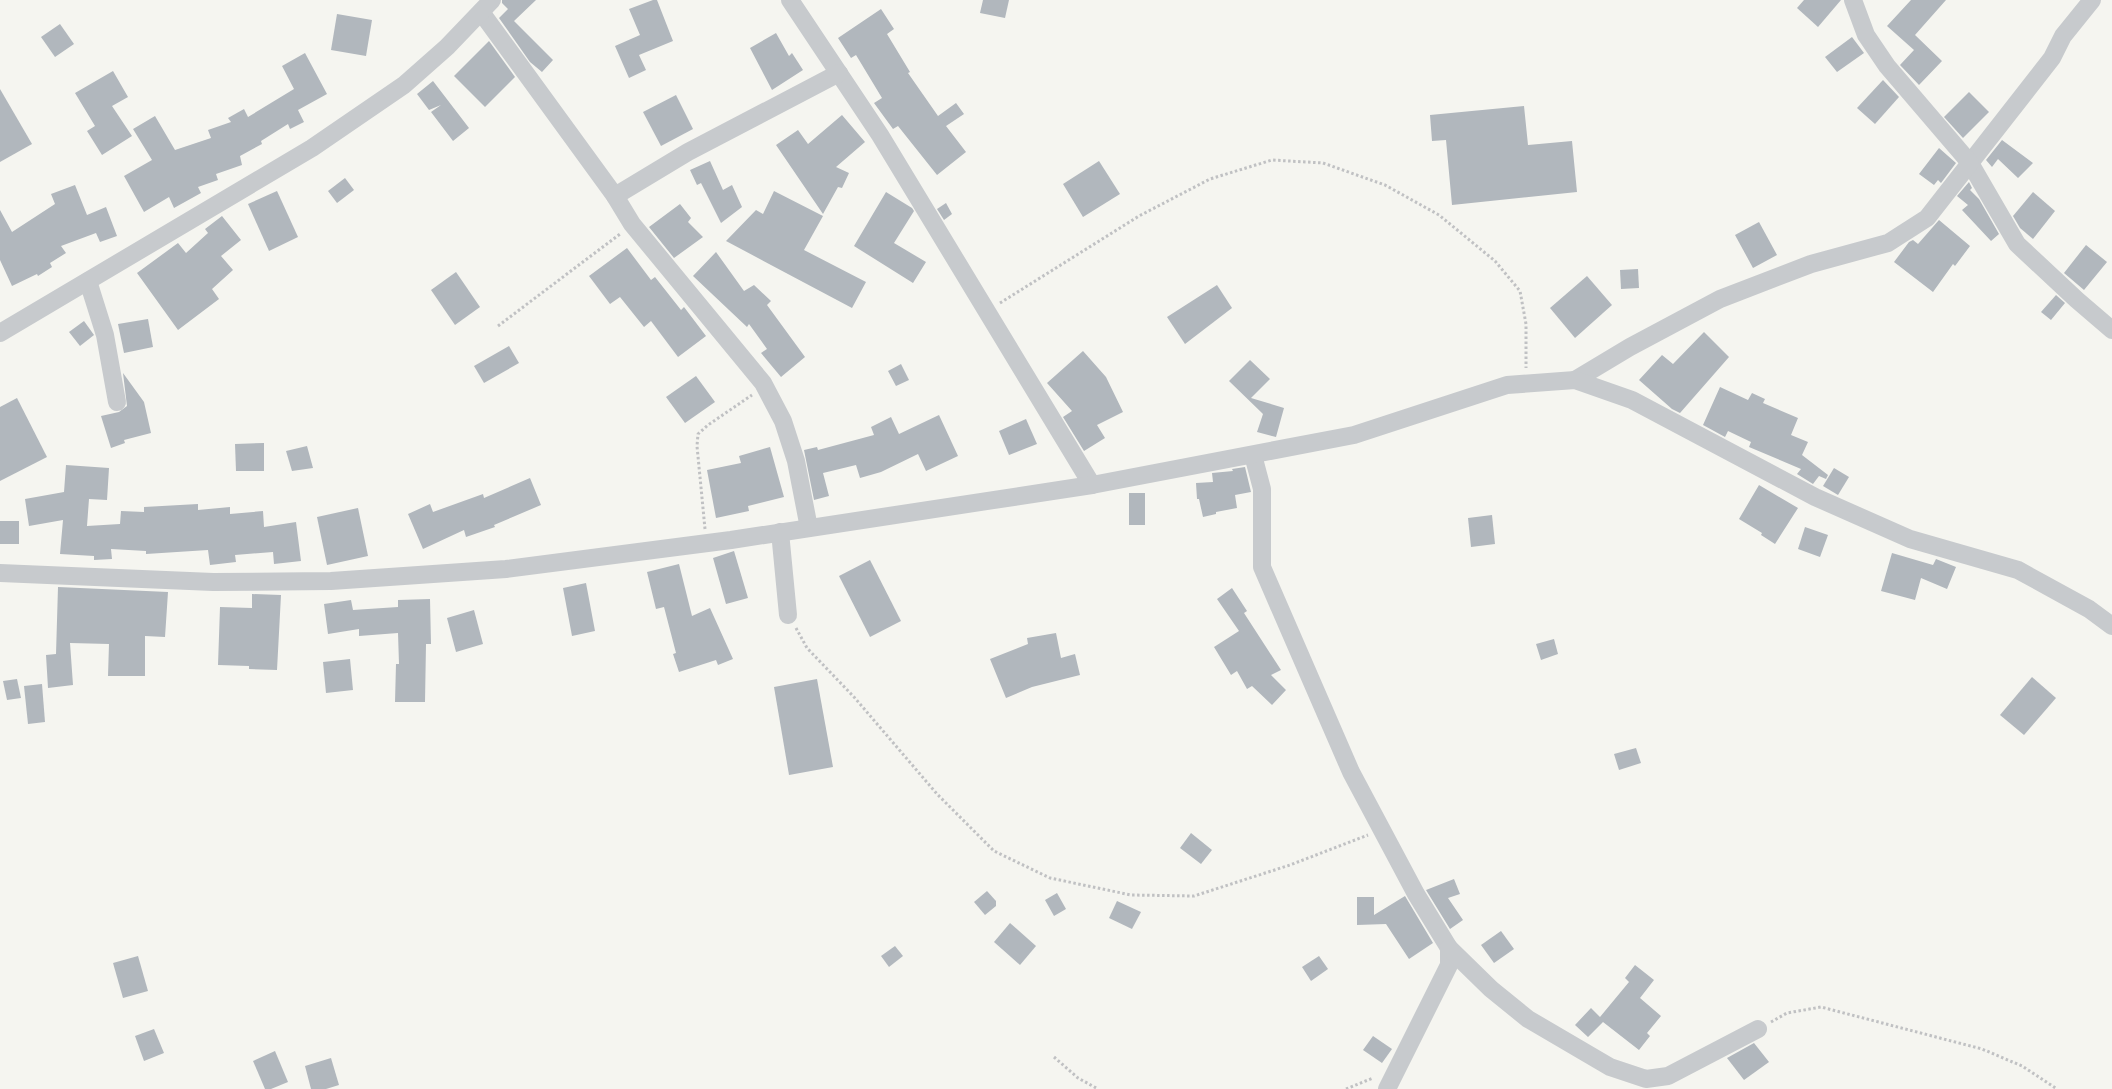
<svg xmlns="http://www.w3.org/2000/svg" width="2112" height="1089" viewBox="0 0 2112 1089" font-family="'Asap Condensed',sans-serif">
  <style>
    .building { fill: #b1b7bd }
    .lines { fill: none; stroke-linecap: round; stroke-linejoin: round }
    .path { stroke: #c0c1c3; stroke-width: 3; stroke-dasharray: 2.5 2.5; stroke-linecap: butt }
    .minor { stroke: #c7cacd; stroke-width: 18 }
  </style>
  <rect width="100%" height="100%" fill="#f5f5f0"/>
  <!-- building -->
  <g class="building">
    <polygon points="502,0 536,0 514,21 553,60 542,72 530,62 499,18 508,9 502,3"/>
    <polygon points="653,0 657,0 673,41 639,55 646,70 629,78 615,46 640,35 629,9"/>
    <polygon points="983,0 1009,0 1005,18 980,13"/>
    <polygon points="1804,0 1841,0 1818,27 1797,8"/>
    <polygon points="1911,0 1946,0 1915,35 1942,61 1919,85 1900,65 1914,50 1887,26"/>
    <polygon points="881,9 894,29 887,34 910,72 908,73 938,116 956,103 964,114 946,126 966,152 937,175 898,126 893,129 874,103 882,98 856,55 851,58 838,38"/>
    <polygon points="337,14 372,20 366,56 331,50"/>
    <polygon points="60,24 74,44 55,57 41,37"/>
    <polygon points="776,33 789,56 792,53 803,70 772,90 750,48"/>
    <polygon points="1852,37 1864,53 1837,72 1825,57"/>
    <polygon points="489,41 515,77 485,107 454,76"/>
    <polygon points="305,53 327,94 298,110 304,122 290,129 288,124 261,141 262,144 240,156 242,165 216,174 218,180 198,187 201,193 174,208 169,197 144,212 124,176 152,160 133,129 155,116 175,150 211,138 208,130 231,122 228,118 244,109 248,117 294,89 282,66"/>
    <polygon points="113,71 128,97 112,106 132,136 102,155 87,131 95,126 75,93"/>
    <polygon points="1883,80 1899,97 1875,124 1857,108"/>
    <polygon points="433,81 469,128 453,141 431,112 441,105 429,110 417,94"/>
    <polygon points="0,89 32,144 0,162"/>
    <polygon points="1969,92 1989,112 1963,138 1944,117"/>
    <polygon points="676,95 693,129 661,146 643,112"/>
    <polygon points="1524,106 1528,145 1572,141 1577,192 1452,205 1446,140 1432,141 1430,115"/>
    <polygon points="842,115 865,142 836,167 849,173 842,188 838,187 823,214 776,145 798,130 808,144"/>
    <polygon points="2002,140 2033,163 2018,178 1998,159 1992,167 1986,160"/>
    <polygon points="1939,148 1956,163 1941,183 1938,180 1934,185 1919,174"/>
    <polygon points="710,161 723,190 732,185 742,207 721,223 701,183 697,185 690,170"/>
    <polygon points="1099,161 1120,194 1083,217 1063,184"/>
    <polygon points="345,178 354,190 337,203 328,191"/>
    <polygon points="1969,182 1972,188 1970,190 1979,199 1999,234 1991,241 1962,210 1968,205 1957,196"/>
    <polygon points="75,185 87,215 106,207 117,236 100,242 96,233 61,246 66,253 50,263 52,267 38,276 37,274 12,286 0,260 0,210 12,232 55,204 51,194"/>
    <polygon points="277,191 298,237 269,251 248,204"/>
    <polygon points="774,191 823,216 804,250 866,282 852,308 726,241 756,210 763,214"/>
    <polygon points="886,192 912,208 914,211 894,243 926,262 913,283 854,246"/>
    <polygon points="2033,192 2055,211 2033,239 2020,228 2013,216"/>
    <polygon points="946,203 952,214 944,220 937,209"/>
    <polygon points="680,204 691,218 688,222 703,237 674,258 649,227"/>
    <polygon points="222,216 241,240 221,256 233,270 212,289 219,299 178,330 137,273 178,243 186,253 208,233 205,229"/>
    <polygon points="1939,220 1970,246 1955,266 1953,264 1933,292 1894,262 1909,242 1913,240 1918,244"/>
    <polygon points="1759,222 1777,255 1753,268 1735,235"/>
    <polygon points="2086,245 2107,262 2084,290 2064,273"/>
    <polygon points="627,248 651,280 655,277 681,310 684,307 706,336 678,357 651,321 644,327 620,297 610,304 589,276"/>
    <polygon points="716,252 744,291 754,285 771,301 767,305 805,357 781,377 761,353 767,349 749,324 747,327 693,276"/>
    <polygon points="1638,269 1639,288 1621,289 1620,270"/>
    <polygon points="456,272 480,307 455,325 431,290"/>
    <polygon points="1587,276 1612,305 1575,338 1550,308"/>
    <polygon points="1217,285 1232,308 1185,344 1167,317"/>
    <polygon points="2056,295 2065,303 2051,320 2041,312"/>
    <polygon points="148,319 153,347 124,353 118,324"/>
    <polygon points="84,321 94,335 80,346 69,332"/>
    <polygon points="1704,332 1729,357 1680,413 1672,409 1639,380 1662,355 1673,364"/>
    <polygon points="509,346 519,363 484,383 474,366"/>
    <polygon points="1083,351 1106,377 1123,412 1097,425 1105,438 1084,451 1063,417 1072,411 1047,383"/>
    <polygon points="1250,360 1270,379 1251,398 1284,408 1276,437 1257,432 1263,414 1229,381"/>
    <polygon points="901,364 909,380 896,386 888,371"/>
    <polygon points="123,373 144,402 151,433 124,440 125,443 111,448 101,416 119,412 127,406"/>
    <polygon points="696,376 715,402 685,423 666,397"/>
    <polygon points="1720,387 1748,400 1752,393 1765,399 1763,403 1798,418 1791,435 1808,442 1802,455 1828,475 1826,479 1819,476 1813,484 1797,474 1801,469 1749,447 1751,442 1728,431 1725,437 1703,425"/>
    <polygon points="17,398 47,457 0,481 0,407"/>
    <polygon points="939,415 958,456 926,471 918,454 881,472 860,478 856,465 823,473 829,496 814,500 804,450 817,447 818,450 874,435 871,427 891,417 899,434"/>
    <polygon points="1026,419 1037,444 1009,455 999,431"/>
    <polygon points="264,443 264,471 236,471 235,444"/>
    <polygon points="307,446 313,468 292,471 286,451"/>
    <polygon points="770,447 784,497 748,506 749,511 716,518 707,470 741,463 739,456"/>
    <polygon points="66,465 109,468 107,500 89,499 87,526 120,524 121,511 144,512 144,507 198,504 198,510 230,507 230,514 263,511 264,527 296,522 301,561 274,564 273,552 235,555 236,562 210,565 208,550 146,554 146,551 111,549 112,559 94,560 94,556 60,554 63,520 29,526 25,499 64,492"/>
    <polygon points="1245,467 1251,492 1235,495 1237,508 1216,512 1216,514 1203,517 1199,499 1197,499 1196,483 1213,482 1212,473 1233,471 1232,469"/>
    <polygon points="1834,468 1849,477 1838,495 1823,486"/>
    <polygon points="530,478 541,505 494,525 495,527 466,537 464,530 423,549 408,514 430,504 433,512 483,494 484,498"/>
    <polygon points="1759,485 1798,508 1775,544 1761,535 1762,533 1739,519"/>
    <rect x="1129" y="493" width="16" height="32"/>
    <polygon points="358,508 368,556 327,565 317,517"/>
    <polygon points="1492,515 1495,544 1471,547 1468,518"/>
    <rect x="0" y="521" width="19" height="23"/>
    <polygon points="1805,527 1828,535 1820,557 1798,549"/>
    <polygon points="734,551 748,598 726,604 713,558"/>
    <polygon points="1892,553 1933,565 1936,559 1956,567 1947,589 1921,578 1915,600 1881,591"/>
    <polygon points="870,560 901,621 870,637 839,576"/>
    <polygon points="679,564 692,616 710,608 733,659 718,665 716,660 679,672 673,654 676,653 664,607 656,609 647,572"/>
    <polygon points="586,583 595,631 572,636 563,588"/>
    <polygon points="58,587 168,592 165,637 145,636 145,676 108,676 109,644 70,643 73,685 48,688 46,655 56,654"/>
    <polygon points="1232,588 1247,611 1244,613 1281,670 1271,675 1286,690 1272,705 1252,686 1247,689 1237,671 1231,675 1214,647 1239,631 1217,599"/>
    <polygon points="252,594 281,595 277,670 249,669 249,666 218,665 220,607 252,608"/>
    <polygon points="430,599 431,644 426,644 425,702 395,702 396,664 399,664 398,633 359,636 359,629 328,634 324,604 351,600 353,610 398,607 398,600"/>
    <polygon points="474,610 483,644 456,652 447,618"/>
    <polygon points="1056,633 1061,658 1075,654 1080,675 1032,687 1006,698 990,659 1028,644 1027,638"/>
    <polygon points="1554,639 1558,654 1541,660 1536,644"/>
    <polygon points="350,659 353,690 326,693 323,662"/>
    <polygon points="2032,677 2056,698 2024,735 2000,715"/>
    <polygon points="17,679 21,698 7,700 3,681"/>
    <polygon points="817,679 833,767 789,775 774,687"/>
    <polygon points="42,684 45,722 28,724 24,686"/>
    <polygon points="1636,748 1641,763 1619,770 1614,754"/>
    <polygon points="1191,833 1212,850 1201,864 1180,848"/>
    <polygon points="1454,879 1460,894 1448,898 1463,920 1450,929 1426,890"/>
    <polygon points="987,891 996,901 996,906 985,915 974,902"/>
    <polygon points="1057,893 1066,909 1054,916 1045,900"/>
    <polygon points="1405,896 1433,943 1409,959 1386,924 1357,925 1357,897 1374,897 1374,915"/>
    <polygon points="1117,901 1141,912 1132,929 1109,918"/>
    <polygon points="1010,923 1036,946 1020,965 994,942"/>
    <polygon points="1501,931 1514,949 1494,963 1481,945"/>
    <polygon points="895,946 903,956 889,967 881,956"/>
    <polygon points="138,956 148,991 123,998 113,963"/>
    <polygon points="1319,956 1328,969 1311,981 1302,967"/>
    <polygon points="1635,965 1654,980 1640,998 1661,1016 1647,1033 1650,1036 1639,1050 1603,1022 1588,1037 1575,1025 1591,1008 1600,1017 1629,982 1625,978"/>
    <polygon points="154,1029 164,1053 144,1061 135,1036"/>
    <polygon points="1373,1036 1392,1049 1382,1063 1363,1050"/>
    <polygon points="1754,1043 1769,1062 1744,1080 1727,1058"/>
    <polygon points="275,1051 288,1082 271,1089 265,1089 253,1061"/>
    <polygon points="331,1058 339,1085 326,1089 311,1089 305,1066"/>
  </g>
  <g class="lines">
    <!-- path -->
    <g class="path">
      <polyline points="1000,303 1139,216 1210,179 1272,160 1323,163 1385,185 1439,215 1495,261 1520,291 1526,324 1526,368"/>
      <polyline points="498,326 620,234"/>
      <polyline points="705,529 697,446 698,434 708,425 752,395"/>
      <polyline points="796,628 807,648 854,697 937,794 994,851 1050,878 1131,895 1194,896 1290,865 1368,835"/>
      <polyline points="1771,1022 1787,1013 1821,1007 1982,1049 2022,1066 2057,1089"/>
      <polyline points="1054,1057 1078,1078 1098,1089"/>
      <polyline points="1346,1089 1373,1078"/>
    </g>
    <!-- minor -->
    <g class="minor">
      <polyline points="790,0 880,135 1092,485"/>
      <polyline points="2092,0 2063,36 2052,58 1970,163 2017,244 2077,300 2112,330"/>
      <polyline points="481,12 615,196 632,224 763,383 783,421 796,461 809,528"/>
      <polyline points="615,196 688,152 839,73"/>
      <polyline points="88,281 105,335 117,402"/>
      <polyline points="0,333 312,148 404,85 447,47 492,0"/>
      <polyline points="1575,380 1630,347 1720,299 1811,264 1888,243 1927,218 1970,163 1887,66 1866,35 1853,0"/>
      <polyline points="1253,455 1262,489 1262,567 1351,772 1416,894 1449,948 1449,965 1387,1089"/>
      <polyline points="780,532 788,615"/>
      <polyline points="0,573 213,582 331,581 506,569 731,540 1092,485 1354,435 1507,385 1575,380 1632,400 1815,497 1910,539 2018,570 2089,609 2112,626"/>
      <polyline points="1449,948 1491,989 1528,1019 1610,1067 1646,1079 1668,1076 1758,1029"/>
    </g>
  </g>
</svg>
